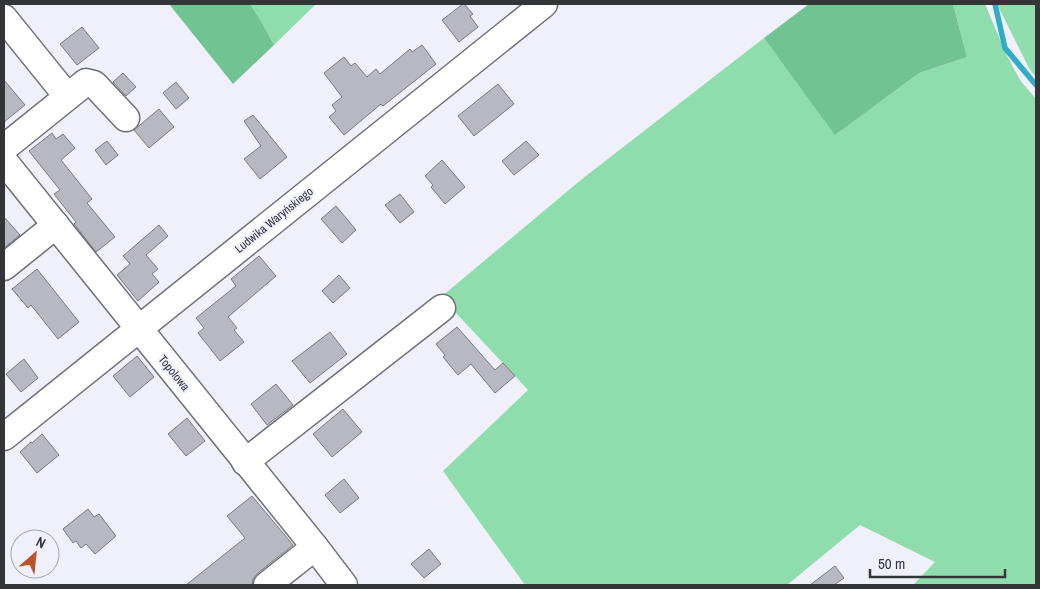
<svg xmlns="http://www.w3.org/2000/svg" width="1040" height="589" viewBox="0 0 1040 589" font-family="'Archivo Narrow',sans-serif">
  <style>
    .green { fill: #8fdcac }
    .forest { fill: #71c492 }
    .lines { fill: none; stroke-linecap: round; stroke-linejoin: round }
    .stream { stroke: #30acc4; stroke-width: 5.5 }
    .building { fill: #b8b8c1; stroke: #797981 }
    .minor-casing { stroke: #6e6f77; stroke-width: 29 }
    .minor { stroke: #fff; stroke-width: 26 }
    .labels { text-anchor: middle; stroke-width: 4.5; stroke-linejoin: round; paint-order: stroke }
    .street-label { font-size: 12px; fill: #343539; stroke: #eff0fa }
  </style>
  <rect width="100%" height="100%" fill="#eff0fa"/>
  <!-- green -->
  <g class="green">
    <polygon points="250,4 316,4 274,45 261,21"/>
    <polygon points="953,4 985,4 1006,54 1020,80 1036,99 1036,585 913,585 935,562 860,525 787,585 525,585 443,471 528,390 441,297 582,179 764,38 836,134 919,73 967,57"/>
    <polygon points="997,4 1036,4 1036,77 1029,68"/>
  </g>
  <!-- forest -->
  <g class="forest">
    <polygon points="169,4 250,4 261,21 274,45 233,84"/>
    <polygon points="809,4 953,4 967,57 919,73 835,135 764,38"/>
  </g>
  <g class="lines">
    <!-- stream -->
    <polyline class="stream" points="995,4 1005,48 1036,85"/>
  </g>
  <!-- building -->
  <g class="building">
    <polygon points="463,4 464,4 473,14 470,16 478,27 459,42 442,20"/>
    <polygon points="82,27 99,48 77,65 60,44"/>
    <polygon points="422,45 436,64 383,106 381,104 344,135 329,117 336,111 332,105 342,97 324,73 344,57 351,66 355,63 367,77 376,69 380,74 410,49 412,52"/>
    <polygon points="123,73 136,87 126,96 113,82"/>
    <polygon points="4,80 25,105 4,122"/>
    <polygon points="176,82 189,98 176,109 163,93"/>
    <polygon points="498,84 514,104 474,136 458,116"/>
    <polygon points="159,109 174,127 149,148 134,130"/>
    <polygon points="253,115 287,157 260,179 244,159 261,146 244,121"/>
    <polygon points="52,133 56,139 63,134 75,148 61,160 92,199 87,203 115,237 96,252 74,224 76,222 54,194 60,190 29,151"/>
    <polygon points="107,141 118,155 106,165 95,150"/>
    <polygon points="526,141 539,155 514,175 502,161"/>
    <polygon points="442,160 465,187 445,204 431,187 433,185 425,176"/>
    <polygon points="400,194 414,212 400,223 385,205"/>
    <polygon points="336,206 356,230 342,243 321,219"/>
    <polygon points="4,217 20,235 4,248"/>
    <polygon points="159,225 168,236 146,255 158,269 152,274 159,282 138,301 117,275 130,264 123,256"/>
    <polygon points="259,256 276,276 228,317 237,328 234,330 244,342 220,361 198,333 204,328 196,318 236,286 231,279"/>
    <polygon points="37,269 79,322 58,339 31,305 28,308 12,289"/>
    <polygon points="339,275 350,288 333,303 322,291"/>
    <polygon points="457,327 495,370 503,363 515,376 495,393 471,364 458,375 443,357 445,355 436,344"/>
    <polygon points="330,332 347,354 310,383 292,361"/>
    <polygon points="137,356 154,377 130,397 113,376"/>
    <polygon points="24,359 38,378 21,392 6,374"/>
    <polygon points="276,384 293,405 267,425 251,404"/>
    <polygon points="343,409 362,432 332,457 313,434"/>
    <polygon points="187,418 205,441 186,456 168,434"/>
    <polygon points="42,434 59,455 37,473 20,452 31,442 32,443"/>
    <polygon points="344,479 359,498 340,513 325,495"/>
    <polygon points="252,496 293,545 258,573 253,579 252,585 186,585 245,538 227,516"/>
    <polygon points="88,509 94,517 99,514 116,536 95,554 86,544 81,548 76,541 73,543 63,529"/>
    <polygon points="429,549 441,564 424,578 411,564"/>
    <polygon points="835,566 844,578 834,585 810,585"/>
  </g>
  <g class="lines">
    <!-- minor casing -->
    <g class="minor-casing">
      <g id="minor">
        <polyline points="4,18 67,96"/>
        <polyline points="4,148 86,82 94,84 126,118"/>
        <polyline points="4,161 315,547 344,585"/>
        <polyline points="4,267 56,225"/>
        <polyline points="4,437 544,4"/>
        <polyline points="245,462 442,308"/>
        <polyline points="267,585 315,547"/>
      </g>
    </g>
    <!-- minor -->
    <use href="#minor" class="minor"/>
  </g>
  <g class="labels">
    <!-- street labels -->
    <g class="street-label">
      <text transform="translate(274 220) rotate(-39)" y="4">Ludwika Waryńskiego</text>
      <text transform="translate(174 373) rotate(51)" y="4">Topolowa</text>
    </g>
  </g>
  <!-- border -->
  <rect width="1040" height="589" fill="none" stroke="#343539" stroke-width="10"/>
  <!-- north arrow -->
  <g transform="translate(35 554) rotate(27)"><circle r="24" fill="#eff0fa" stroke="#a4a5ad"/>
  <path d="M0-4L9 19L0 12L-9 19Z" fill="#bb5528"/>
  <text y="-8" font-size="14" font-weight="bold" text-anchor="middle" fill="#343539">N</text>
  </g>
  <!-- scale -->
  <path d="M870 569v8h135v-8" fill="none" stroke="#343539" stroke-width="2.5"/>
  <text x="878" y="569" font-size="15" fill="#343539" stroke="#eff0fa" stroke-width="4" paint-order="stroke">50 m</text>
</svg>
